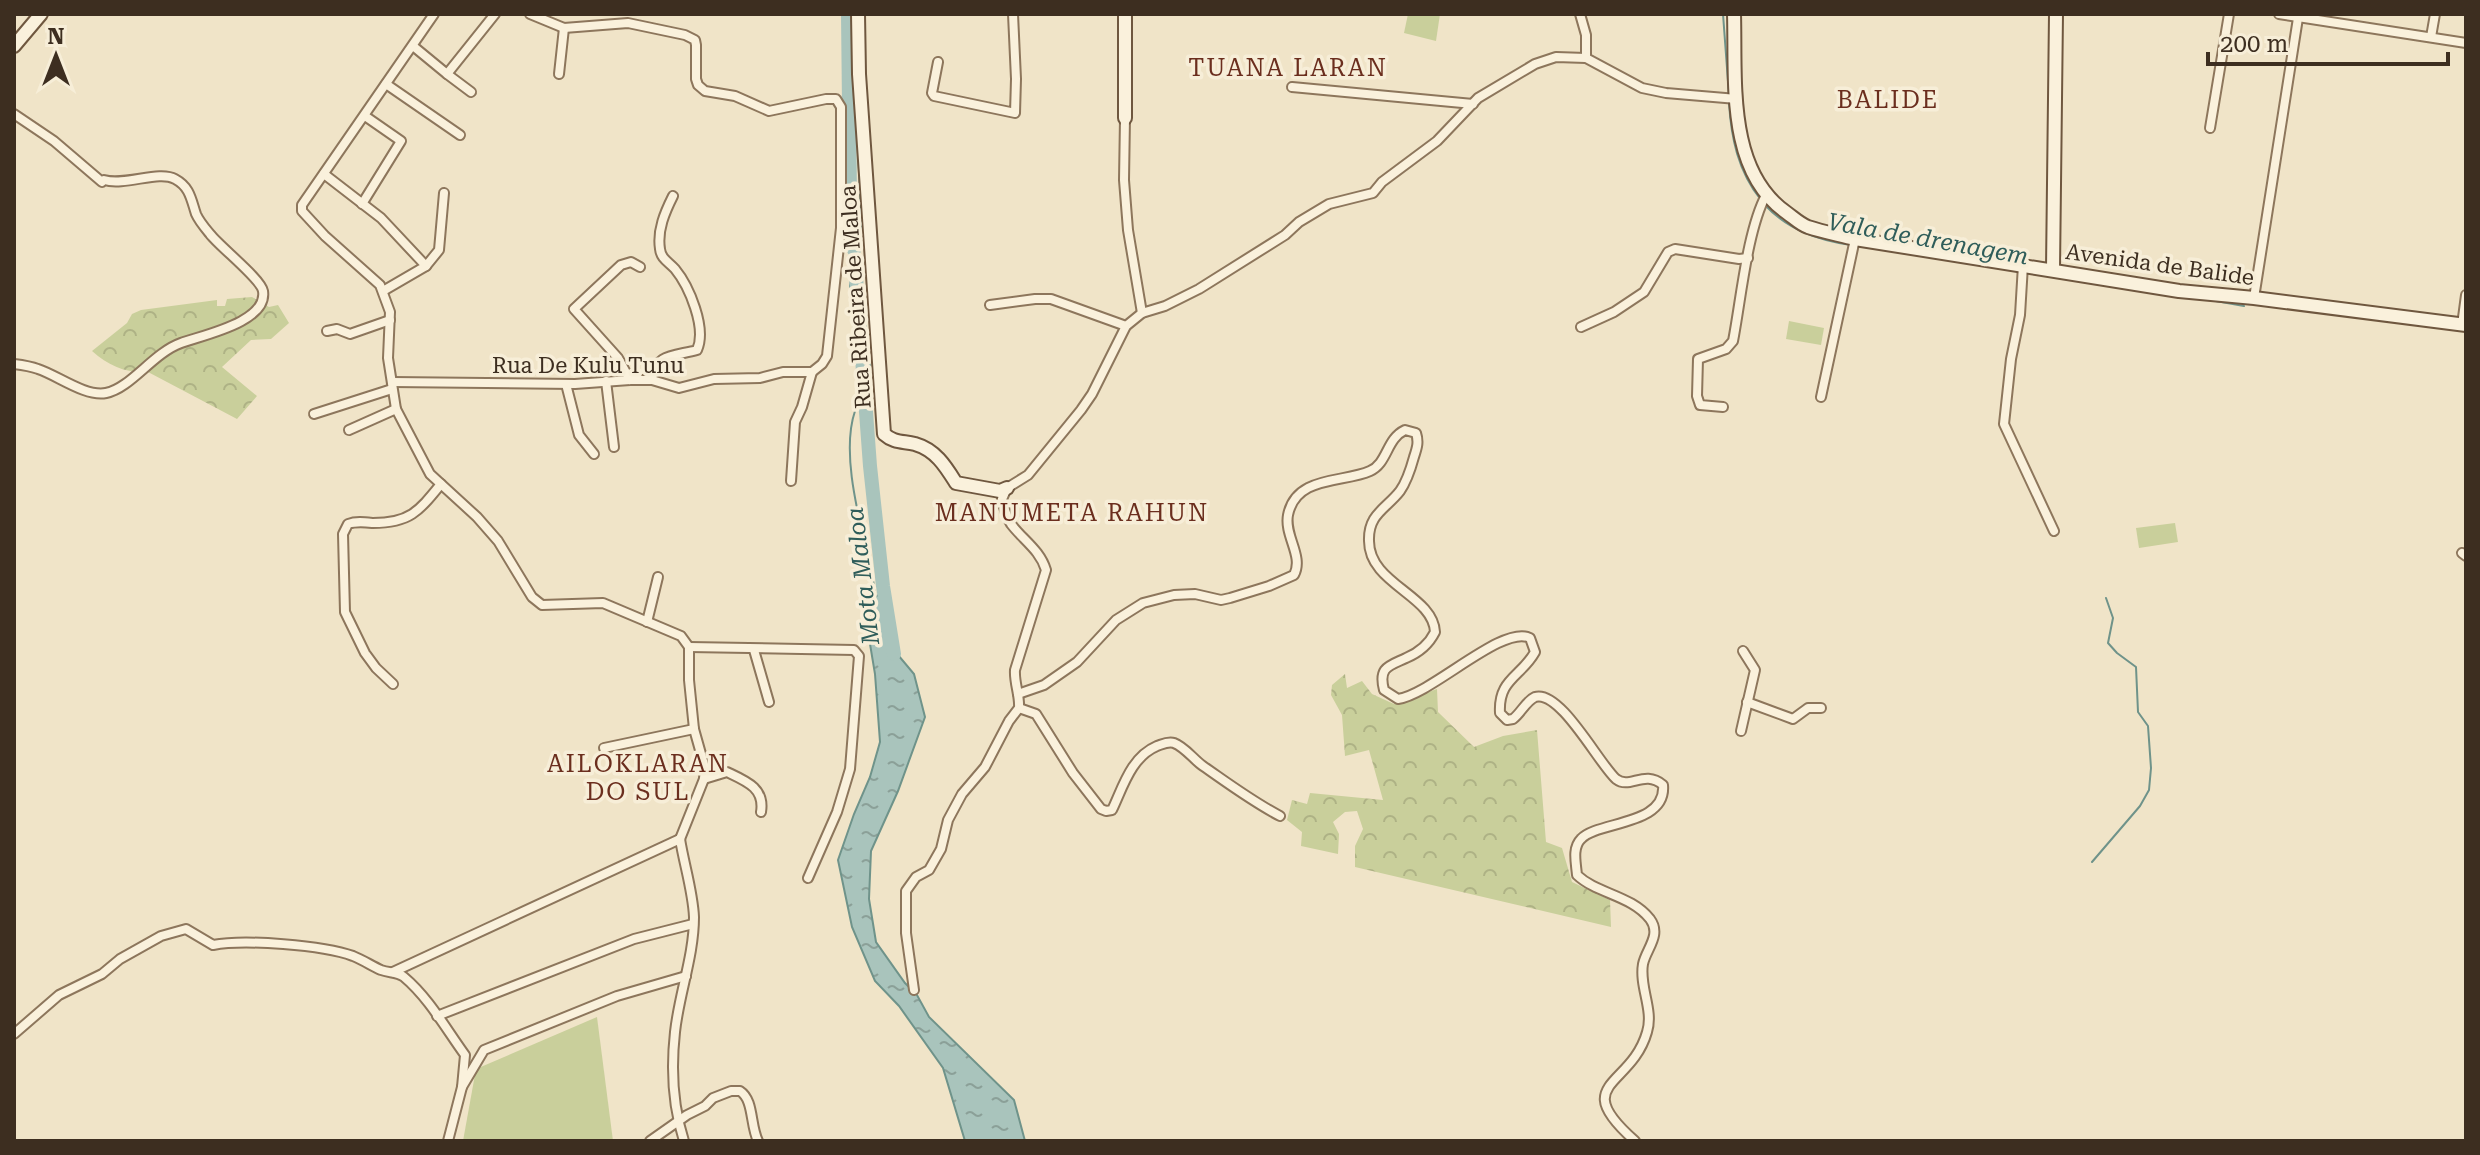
<svg xmlns="http://www.w3.org/2000/svg" width="2480" height="1155" viewBox="0 0 2480 1155" font-family="'Roboto Serif',serif">
  <style>
    .grass { fill: #c9cf9b }
    .forest { fill: url(#forest-crowns) }
    .water { fill: url(#water-ripples); stroke: #6f938a; stroke-width: 2 }
    .lines { fill: none; stroke-linecap: round; stroke-linejoin: round }
    .stream { stroke: #6f938a; stroke-width: 2 }
    .river { stroke: #a9c4bc; stroke-width: 14 }
    .street-casing { stroke: #8d765c; stroke-width: 12 }
    .secondary-casing { stroke: #6f573f; stroke-width: 16 }
    .street { stroke: #faf1dc; stroke-width: 8 }
    .secondary { stroke: #faf1dc; stroke-width: 12 }
    .labels { text-anchor: middle; stroke-width: 7; stroke-linejoin: round; paint-order: stroke }
    .street-label { font-size: 22px; fill: #3d2e20; stroke: #f7eed8 }
    .neighbourhood-label { font-size: 24px; letter-spacing: 2px; fill: #6b2e1e; stroke: #f7eed8 }
    .water-label { font-size: 24px; font-style: italic; fill: #2f5d5a; stroke: #f7eed8 }
  </style>
  <defs>
    <pattern id="forest-crowns" width="20" height="18" patternUnits="userSpaceOnUse" patternTransform="scale(2)"><rect width="20" height="18" fill="#c9cf9b"/><path d="M2 6a3 3 0 1 1 6 0M12 15a3 3 0 1 1 6 0" fill="none" stroke="#aeb285"/></pattern>
    <pattern id="water-ripples" width="26" height="14" patternUnits="userSpaceOnUse" patternTransform="scale(2)"><rect width="26" height="14" fill="#a9c4bc"/><path d="M2 4q2-2 4 0t4 0M15 11q2-2 4 0t4 0" fill="none" stroke="#8ba098"/></pattern>
  </defs>
  <rect width="100%" height="100%" fill="#f0e4c8"/>
  <!-- grass -->
  <g class="grass">
    <polygon points="1408,14 1440,14 1436,41 1404,33"/>
    <polygon points="1789,321 1824,328 1821,345 1786,339"/>
    <polygon points="2175,523 2178,542 2139,548 2136,528"/>
    <polygon points="597,1017 613,1141 463,1141 476,1069"/>
  </g>
  <!-- forest -->
  <g class="forest">
    <path d="M252,297l17,10 9,-2 11,18 -18,16 -20,1 -29,27 35,29 -20,23 -89,-47c-23,1 -39,-6 -56,-21l35,-28 5,-9 9,-4 76,-10v6h8l2,-7z"/>
    <polygon points="1345,674 1347,688 1362,681 1372,694 1394,704 1437,689 1438,712 1474,747 1503,736 1537,730 1546,842 1562,848 1572,882 1610,900 1611,927 1355,867 1355,846 1363,829 1357,811 1345,812 1333,822 1339,834 1338,854 1301,846 1302,832 1287,820 1292,800 1307,804 1310,793 1383,800 1369,750 1345,756 1342,715 1331,695 1332,685"/>
  </g>
  <!-- water -->
  <polygon class="water" points="880,595 893,649 914,674 925,717 898,791 871,851 869,899 876,942 905,983 917,995 929,1017 1014,1100 1025,1141 965,1141 943,1068 899,1006 875,981 852,927 838,860 854,814 870,777 880,742 875,674 869,638 871,597"/>
  <g class="lines">
    <!-- stream -->
    <g class="stream">
      <polyline points="852,14 852,30"/>
      <polyline points="1723,14 1729,95"/>
      <path d="M1729,102c2,36 9,69 32,98"/>
      <path d="M1765,205c23,25 53,35 86,40"/>
      <polyline points="1858,246 1879,249"/>
      <polyline points="853,297 850,286 862,229 857,136"/>
      <polyline points="2210,300 2244,306"/>
      <polyline points="867,356 870,366"/>
      <path d="M855,411c-17,50 12,132 21,185"/>
      <polyline points="2092,862 2140,806 2149,790 2151,768 2148,726 2138,712 2136,667 2117,653 2108,643 2113,618 2106,598"/>
    </g>
    <!-- river -->
    <g class="river">
      <polyline points="848,14 850,198 854,250"/>
      <polyline points="856,277 870,466 883,586 894,654"/>
    </g>
    <!-- street casing -->
    <g class="street-casing">
      <g id="street">
        <polyline points="434,14 302,205 302,211 325,236 380,285 390,312 388,358 396,409 430,474 477,517 498,541 532,597 542,605 603,603 681,636 689,647 689,680 694,729 705,768 704,779 680,839"/>
        <polyline points="1580,14 1586,35 1586,58"/>
        <polyline points="2279,14 2466,43"/>
        <polyline points="2431,37 2435,14"/>
        <polyline points="413,46 447,74 495,14"/>
        <polyline points="938,62 932,93 934,96 1015,113 1016,79 1013,14"/>
        <polyline points="447,74 471,92"/>
        <polyline points="559,74 564,28"/>
        <polyline points="386,84 460,135"/>
        <polyline points="1292,87 1473,104"/>
        <path d="M14,114l40,27 48,41 2,-2c22,6 55,-10 71,-1 15,8 16,20 21,35 3,7 9,14 14,20 10,13 51,45 53,57 5,31 -60,44 -82,52 -28,10 -50,45 -75,50 -21,4 -49,-18 -68,-24 -8,-3 -16,-4 -24,-5"/>
        <polyline points="1125,118 1124,180 1128,230 1142,313"/>
        <polyline points="2210,128 2229,14"/>
        <polyline points="324,174 381,218 426,266 383,291"/>
        <polyline points="362,204 401,141 365,116"/>
        <polyline points="2023,265 2020,315 2011,359 2004,424 2054,531"/>
        <polyline points="426,266 439,250 444,193"/>
        <polyline points="2254,298 2298,18"/>
        <polyline points="990,305 1035,299 1051,299 1126,326"/>
        <polyline points="2462,325 2466,295"/>
        <polyline points="1581,327 1614,312 1644,292 1668,252 1675,249 1739,259 1748,258"/>
        <polyline points="327,331 337,329 350,334 390,320"/>
        <polyline points="630,380 618,358 574,309 621,265 631,262 640,267"/>
        <path d="M652,380c2,-27 24,-24 45,-30 10,-22 -8,-64 -22,-81 -6,-7 -14,-10 -15,-20 -3,-19 5,-37 13,-53"/>
        <polyline points="606,381 614,447"/>
        <polyline points="392,382 575,384 630,380 652,380 679,388 714,379 760,378 783,372 812,372 822,364 827,356 841,228 841,107 836,99 826,99 769,111 735,96 705,91 698,85 696,79 696,45 695,40 685,35 628,23 564,28 530,14"/>
        <polyline points="566,384 579,435 594,454"/>
        <polyline points="1821,397 1855,239"/>
        <path d="M1723,407l-23,-2 -3,-9 1,-37 28,-10 7,-8c8,-41 14,-110 33,-146"/>
        <polyline points="314,414 392,389"/>
        <polyline points="349,430 396,409"/>
        <polyline points="791,481 795,422 802,407 812,372"/>
        <polyline points="2462,553 2466,556"/>
        <polyline points="647,622 658,577"/>
        <polyline points="689,647 854,650 859,656 850,769 837,812 808,878"/>
        <polyline points="754,650 769,702"/>
        <path d="M393,684l-17,-16 -11,-15 -20,-41 -2,-78 5,-10c8,-3 16,-2 25,-1 37,0 46,-12 68,-39"/>
        <path d="M1018,694l26,-9 33,-23 39,-42 27,-17 31,-8 21,-1 26,6 9,-2 39,-12 25,-11c10,-19 -10,-39 -6,-60 8,-40 56,-32 82,-44 18,-8 16,-32 35,-41l11,3c3,9 1,15 -2,24 -3,11 -7,24 -14,34 -14,18 -32,23 -31,50 0,43 64,54 66,91 -6,12 -17,21 -29,26 -17,8 -28,9 -22,32l14,9c34,-5 105,-75 132,-61l5,14c-14,25 -37,27 -35,61l7,7 6,-1c8,-6 13,-18 22,-22 25,-8 64,67 81,82 14,11 28,-10 47,6 4,41 -66,36 -82,54 -9,9 -5,24 -4,36 20,19 54,20 73,44 12,16 -4,30 -7,45 -4,23 11,46 4,68 -16,56 -79,50 -12,109"/>
        <polyline points="1747,702 1793,719 1808,708 1821,708"/>
        <path d="M1019,708l17,6 37,59 28,36 5,2 6,-1c11,-23 19,-53 45,-64 6,-2 11,-5 17,-3 11,4 20,17 29,23 26,18 50,36 77,50"/>
        <polyline points="1741,731 1755,670 1743,651"/>
        <polyline points="604,748 694,729"/>
        <path d="M704,779l23,-7c19,9 38,16 34,40"/>
        <path d="M680,839c4,25 13,53 14,78 0,39 -15,77 -19,115 -4,36 -2,75 9,109"/>
        <polyline points="393,972 680,839"/>
        <path d="M914,990l-8,-57v-42l10,-14 13,-7 12,-21 7,-29 14,-26 23,-27 24,-46 10,-13c1,-13 -5,-25 -4,-38l31,-100c-6,-20 -23,-30 -35,-46 -5,-8 -7,-16 -9,-25l5,-11 21,-13 53,-65 11,-16 34,-68 16,-13 23,-7 34,-17 86,-54 14,-13 30,-18 44,-11 9,-11 55,-41 41,-43 57,-34 21,-7 30,1 56,30 24,5 71,6"/>
        <polyline points="437,1016 634,939 693,924"/>
        <path d="M14,1034l45,-39 43,-21 18,-15 41,-23 25,-7 27,16c31,-6 110,0 140,11 10,4 19,10 28,14 8,3 17,2 23,7 25,21 42,52 61,78l-3,32"/>
        <polyline points="448,1141 462,1087 484,1050 617,996 686,976"/>
        <path d="M650,1141l37,-26 18,-9 8,-8 18,-7h9c14,9 10,34 18,50"/>
      </g>
    </g>
    <!-- secondary casing -->
    <g class="secondary-casing">
      <g id="secondary">
        <path d="M858,14l1,60 25,360c10,9 19,7 31,10 21,6 31,23 41,39l44,8 7,-3"/>
        <path d="M1734,14c2,66 -8,157 53,199 7,5 13,11 21,14 15,5 32,8 47,12l324,52 75,7 212,27"/>
        <polyline points="14,46 41,14"/>
        <polyline points="1125,118 1125,14"/>
        <polyline points="2053,269 2056,14"/>
      </g>
    </g>
    <!-- street -->
    <use href="#street" class="street"/>
    <!-- secondary -->
    <use href="#secondary" class="secondary"/>
  </g>
  <g class="labels">
    <!-- street labels -->
    <g class="street-label">
      <text transform="translate(2160 264) rotate(8)" y="8">Avenida de Balide</text>
      <text transform="translate(855 297) rotate(-94)" y="8">Rua Ribeira de Maloa</text>
      <text x="588" y="373">Rua De Kulu Tunu</text>
    </g>
    <!-- neighbourhood labels -->
    <g class="neighbourhood-label">
      <text x="1288" y="76">TUANA LARAN</text>
      <text x="1888" y="108">BALIDE</text>
      <text x="1072" y="521">MANUMETA RAHUN</text>
      <text x="638" y="772">AILOKLARAN<tspan x="638" dy="28">DO SUL</tspan></text>
    </g>
    <!-- water labels -->
    <g class="water-label">
      <text transform="translate(1928 239) rotate(10)" y="8">Vala de drenagem</text>
      <text transform="translate(863 576) rotate(-97)" y="8">Mota Maloa</text>
    </g>
  </g>
  <!-- border -->
  <rect width="2480" height="1155" fill="none" stroke="#3d2e20" stroke-width="32"/>
  <!-- north arrow -->
  <g transform="translate(56 56)" stroke="#f7eed8" stroke-width="6" paint-order="stroke">
  <path d="M0-6L14 30L0 20L-14 30Z" fill="#3d2e20"/>
  <text y="-12" font-size="22" font-weight="bold" text-anchor="middle" fill="#3d2e20">N</text>
  </g>
  <!-- scale -->
  <path d="M2208 52v12h240v-12" fill="none" stroke="#3d2e20" stroke-width="4"/>
  <text x="2220" y="52" font-size="24" fill="#3d2e20" stroke="#f7eed8" stroke-width="6" paint-order="stroke">200 m</text>
</svg>
